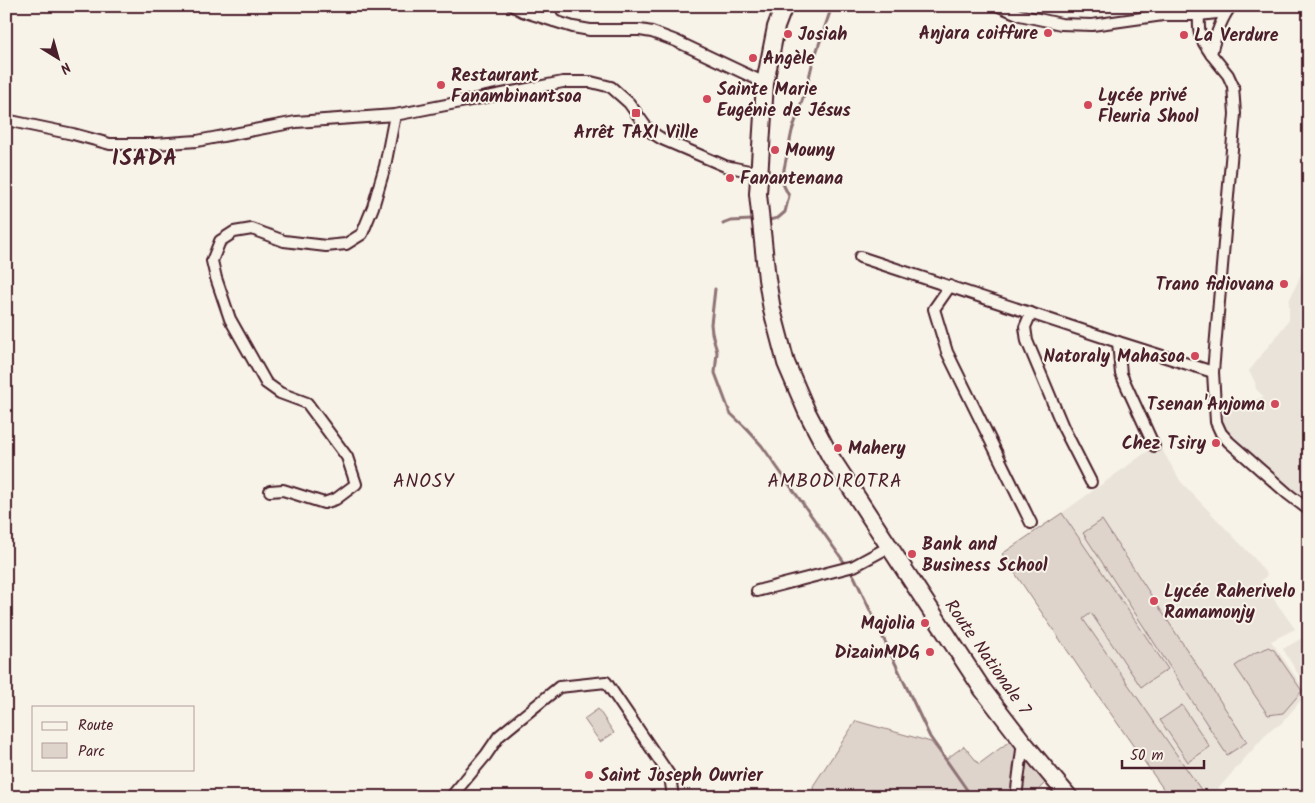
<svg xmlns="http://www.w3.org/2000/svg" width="1315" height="803" viewBox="0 0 1315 803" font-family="Kalam,sans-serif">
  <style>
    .built { fill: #eae3da }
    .green { fill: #ded4cc; stroke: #947a7c }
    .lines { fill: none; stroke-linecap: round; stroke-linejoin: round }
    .stream { stroke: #8e7275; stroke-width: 3 }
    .street-casing { stroke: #4a1f2b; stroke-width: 14 }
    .primary-casing { stroke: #4a1f2b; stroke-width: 20 }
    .street { stroke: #f7f3e8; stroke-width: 10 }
    .primary { stroke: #f7f3e8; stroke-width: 16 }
    .poi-dot { fill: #d1495b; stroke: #f7f3e8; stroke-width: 2 }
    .labels { text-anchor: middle; stroke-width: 4; stroke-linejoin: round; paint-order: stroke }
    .poi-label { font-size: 18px; font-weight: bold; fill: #4a1f2b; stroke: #f7f3e8; text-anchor: start }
    .street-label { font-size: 18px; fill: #4a1f2b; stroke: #f7f3e8 }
    .neighbourhood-label { font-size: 19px; letter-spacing: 1px; fill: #4a1f2b; stroke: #f7f3e8 }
    .district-label { font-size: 22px; font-weight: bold; letter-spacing: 1px; fill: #4a1f2b; stroke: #f7f3e8 }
  </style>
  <rect width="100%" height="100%" fill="#f7f3e8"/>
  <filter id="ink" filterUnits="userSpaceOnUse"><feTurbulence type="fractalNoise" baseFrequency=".02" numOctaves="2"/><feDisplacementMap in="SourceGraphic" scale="10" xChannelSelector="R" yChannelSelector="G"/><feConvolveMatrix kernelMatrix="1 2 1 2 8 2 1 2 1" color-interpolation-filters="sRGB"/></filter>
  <g filter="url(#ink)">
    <!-- built -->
    <g class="built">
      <polygon points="1309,257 1309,503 1230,436 1223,427 1219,412 1264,397 1256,389 1255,382 1249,371 1289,320 1289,301"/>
      <polygon points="1158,443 1181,482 1254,558 1267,575 1261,581 1295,629 1271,641 1307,693 1281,724 1270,730 1217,790 1208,797 1169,797 1088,681 1002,554 1062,513 1148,451"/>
      <polygon points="1309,634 1309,687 1307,689 1283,649"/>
    </g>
    <!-- green -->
    <g class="green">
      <polygon points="1062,513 1168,669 1141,687 1091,613 1083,619 1206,797 1169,797 1088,681 1002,554"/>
      <polygon points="1102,520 1247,742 1227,755 1083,533"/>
      <polygon points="1268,647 1274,650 1302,691 1283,713 1268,715 1235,666 1256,652 1261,651"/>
      <polygon points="1182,705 1210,747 1188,762 1160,720"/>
      <polygon points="598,709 614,733 600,742 584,719"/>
      <polygon points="856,721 931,742 945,760 964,746 979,764 1014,738 1050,778 1031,797 972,797 967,791 956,797 814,797 813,786"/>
    </g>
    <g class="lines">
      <!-- stream -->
      <g class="stream">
        <polyline points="769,220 778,218 785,212 789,196 783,184 784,169 792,131 807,86 812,65 832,6"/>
        <polyline points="723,224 731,221 752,220"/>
        <polyline points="715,289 711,324 712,333 717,352 715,373 730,413 746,428 762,446 854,576 930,737 972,797"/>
      </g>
      <!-- street casing -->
      <g class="street-casing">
        <g id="street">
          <polyline points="513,6 522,11 573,27 590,30 640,30 652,32 676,41 765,83"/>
          <polyline points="551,6 549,10 554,21"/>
          <path d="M999,6l21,9 41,9 31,1 71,-10h36c-1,20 1,23 12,39"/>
          <path d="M1231,6c-11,14 -16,31 -20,48l17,21 5,11 2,28 -22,258 3,50 5,11 8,9 59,52 21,16"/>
          <polyline points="1199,15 1226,12"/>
          <polyline points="6,120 73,134 110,144 155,144 197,141 296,122 395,115 563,82 591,82 611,87 629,103 644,124 651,132 662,139 725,166 759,173"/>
          <polyline points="860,257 1118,342 1213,372"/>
          <polyline points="950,286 934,309 947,352 1031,523"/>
          <polyline points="1031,313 1025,327 1027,341 1063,427 1091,482"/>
          <polyline points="1118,342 1121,374 1154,446"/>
          <polyline points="270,491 283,490 324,503 336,499 356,484 347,457 307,403 280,393 266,383 230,319 216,278 212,261 220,241 234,232 252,229 284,241 326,246 346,244 362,234 373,207 385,166 395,115"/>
          <polyline points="757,591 854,566 889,547"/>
          <polyline points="451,797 486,755 499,736 559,687 606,682 670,776 673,797"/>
          <polyline points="1016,797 1023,742"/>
        </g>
      </g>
      <!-- primary casing -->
      <g class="primary-casing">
        <polyline id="primary" points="784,6 776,27 765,83 758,194 767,279 772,310 786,363 807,412 830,456 983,690 1023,742 1069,797"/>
      </g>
      <!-- street -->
      <use href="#street" class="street"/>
      <!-- primary -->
      <use href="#primary" class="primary"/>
    </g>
  </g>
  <!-- markers -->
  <g class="poi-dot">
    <circle cx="1048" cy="33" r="5"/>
    <circle cx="788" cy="34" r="5"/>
    <circle cx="1184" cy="35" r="5"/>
    <circle cx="753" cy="58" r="5"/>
    <circle cx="441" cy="85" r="5"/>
    <circle cx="707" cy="99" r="5"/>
    <circle cx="1088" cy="105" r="5"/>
    <rect x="631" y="108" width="10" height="10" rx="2.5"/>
    <circle cx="775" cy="150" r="5"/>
    <circle cx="730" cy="178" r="5"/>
    <circle cx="1284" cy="284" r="5"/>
    <circle cx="1195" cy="356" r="5"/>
    <circle cx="1275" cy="404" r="5"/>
    <circle cx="1216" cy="443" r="5"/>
    <circle cx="838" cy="448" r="5"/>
    <circle cx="912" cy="554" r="5"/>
    <circle cx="1154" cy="601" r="5"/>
    <circle cx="925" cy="623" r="5"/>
    <circle cx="930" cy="652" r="5"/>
    <circle cx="589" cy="775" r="5"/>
  </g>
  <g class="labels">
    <!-- poi labels -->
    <g class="poi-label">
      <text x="1038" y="39" text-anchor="end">Anjara coiffure</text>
      <text x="798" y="40">Josiah</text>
      <text x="1194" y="41">La Verdure</text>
      <text x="763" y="64">Angèle</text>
      <text x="451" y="81">Restaurant<tspan x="451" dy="21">Fanambinantsoa</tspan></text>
      <text x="717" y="95">Sainte Marie<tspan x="717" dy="21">Eugénie de Jésus</tspan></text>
      <text x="1098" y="101">Lycée privé<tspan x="1098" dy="21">Fleuria Shool</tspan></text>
      <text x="636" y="138" text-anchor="middle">Arrêt TAXI Ville</text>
      <text x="785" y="156">Mouny</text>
      <text x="740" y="184">Fanantenana</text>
      <text x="1274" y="290" text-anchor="end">Trano fidiovana</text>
      <text x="1185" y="362" text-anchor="end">Natoraly Mahasoa</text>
      <text x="1265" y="410" text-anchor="end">Tsenan'Anjoma</text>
      <text x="1206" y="449" text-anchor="end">Chez Tsiry</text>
      <text x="848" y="454">Mahery</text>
      <text x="922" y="550">Bank and<tspan x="922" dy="21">Business School</tspan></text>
      <text x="1164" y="597">Lycée Raherivelo<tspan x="1164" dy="21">Ramamonjy</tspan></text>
      <text x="915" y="629" text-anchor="end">Majolia</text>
      <text x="920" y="658" text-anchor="end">DizainMDG</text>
      <text x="599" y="781">Saint Joseph Ouvrier</text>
    </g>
    <!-- street labels -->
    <g class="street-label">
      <text transform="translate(988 657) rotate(55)" y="6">Route Nationale 7</text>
    </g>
    <!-- neighbourhood labels -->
    <g class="neighbourhood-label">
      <text x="424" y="487">ANOSY</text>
      <text x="835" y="487">AMBODIROTRA</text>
    </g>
    <!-- district labels -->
    <g class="district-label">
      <text x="145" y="165">ISADA</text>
    </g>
  </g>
  <!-- margin -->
  <rect width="1315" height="803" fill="none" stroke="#f7f3e8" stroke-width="25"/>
  <rect x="12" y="12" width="1290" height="778" fill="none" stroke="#4a1f2b" stroke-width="2" filter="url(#ink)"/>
  <!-- legend -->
  <rect x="32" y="706" width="162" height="65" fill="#f7f3e8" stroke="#b29e9c"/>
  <rect x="42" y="722" width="25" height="8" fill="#f7f3e8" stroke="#b29e9c"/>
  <text x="78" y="730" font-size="15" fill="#4a1f2b">Route</text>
  <rect x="42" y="743" width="25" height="15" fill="#ded4cc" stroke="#b29e9c"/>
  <text x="78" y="756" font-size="15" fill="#4a1f2b">Parc</text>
  <!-- north arrow -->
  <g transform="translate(58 58) rotate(143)" stroke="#f7f3e8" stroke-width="4" paint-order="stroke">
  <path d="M0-4L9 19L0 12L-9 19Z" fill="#4a1f2b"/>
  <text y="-8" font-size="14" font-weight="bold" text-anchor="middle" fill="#4a1f2b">N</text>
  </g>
  <!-- scale -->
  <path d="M1122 760v8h82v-8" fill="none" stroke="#4a1f2b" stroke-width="2.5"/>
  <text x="1130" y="760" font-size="15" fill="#4a1f2b" stroke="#f7f3e8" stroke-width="4" paint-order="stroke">50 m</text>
</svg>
